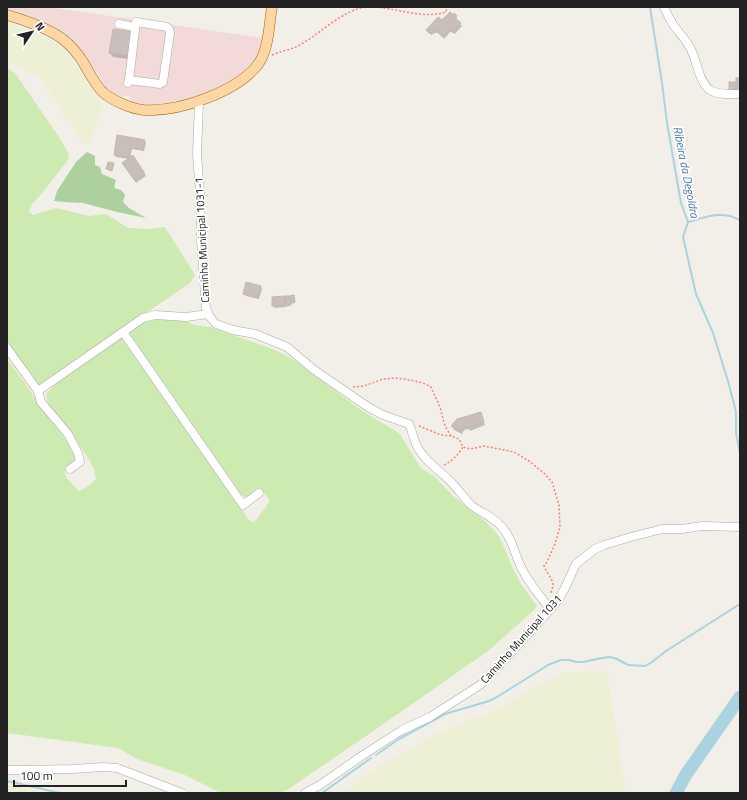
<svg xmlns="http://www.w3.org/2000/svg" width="747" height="800" viewBox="0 0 747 800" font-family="'Titillium Web',sans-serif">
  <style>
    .commercial { fill: #f2dad9 }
    .farmland { fill: #eef0d5 }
    .grass { fill: #cdebb0 }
    .forest { fill: #add19e }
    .shadow { fill: #0003 }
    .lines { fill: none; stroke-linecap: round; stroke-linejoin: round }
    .stream { stroke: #aad3df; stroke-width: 2 }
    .river { stroke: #aad3df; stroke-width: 13 }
    .building { fill: #c7bfb8; stroke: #c4b6ab }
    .minor-casing { stroke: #a9a9a9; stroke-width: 9 }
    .major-casing { stroke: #a06b00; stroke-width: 11 }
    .path { stroke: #fa8072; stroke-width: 1.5; stroke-dasharray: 2 2; stroke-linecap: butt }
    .minor { stroke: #fff; stroke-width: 8 }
    .major { stroke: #fcd6a4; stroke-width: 10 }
    .labels { text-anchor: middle; stroke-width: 3.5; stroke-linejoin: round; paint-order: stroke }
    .street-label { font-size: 11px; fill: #222; stroke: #fff }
    .water-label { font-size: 12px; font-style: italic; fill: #4a7aab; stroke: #fff }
  </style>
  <rect width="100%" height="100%" fill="#f2efe9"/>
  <!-- commercial -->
  <polygon class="commercial" points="7,7 48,7 263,38 258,54 254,61 239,75 215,90 181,101 163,104 140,105 133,103 130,100 129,96 124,96 122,98 119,98 107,88 80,49 70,38 56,28 7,11"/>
  <!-- farmland -->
  <g class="farmland">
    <polygon points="7,22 50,39 59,45 75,64 90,87 104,104 89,144 84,144 41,79 37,76 7,64"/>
    <polygon points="607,671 626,793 343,793 370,772 433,735 493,711 562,673"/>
    <polygon points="7,785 22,787 46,793 7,793"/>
  </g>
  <!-- grass -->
  <g class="grass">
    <polygon points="7,68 15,73 59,137 69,154 68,160 43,192 32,204 29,211 33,215 56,208 89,216 106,214 128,228 147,229 165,227 195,275 190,283 52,377 42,385 37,385 33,381 7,344"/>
    <path d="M155,318l29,2 11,5 15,2 65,23 16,8 70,52 38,23 22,35 14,9 17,18 35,28 12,13 9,20 2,6 11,22 16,22 -4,5 -45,40 -116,81 -85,58 -9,3h-57l-36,-18 -48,-16 -19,-11 -111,-15v-374l20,27 14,21 28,37 6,13 -1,5 -9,9 1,6 13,14 11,-6 6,-6 -2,-11 -15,-24 -31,-40 -2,-10c20,-23 51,-40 76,-57l127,183 4,2 3,-2 14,-19 -6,-8 -6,-3 -12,7 -7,-2 -110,-162 15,-12z"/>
  </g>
  <!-- forest -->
  <polygon class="forest" points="87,152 95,156 95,165 100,167 102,174 116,180 114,188 121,190 125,195 123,202 129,208 146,218 117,212 83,203 64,202 54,201 57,191 76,162"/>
  <!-- shadow -->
  <g class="shadow">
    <polygon points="453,16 456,16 457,18 456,20 462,26 455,34 451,31 444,39 438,32 431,35 428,32 427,30"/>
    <polygon points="131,33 129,59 113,57 110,53"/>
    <polygon points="145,141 146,143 144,151 132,149 130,158 133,157 146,176 136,183 123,163 129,159 116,157 115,155"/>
    <polygon points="261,287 262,289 259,299 246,296 244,294"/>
    <polygon points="294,297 295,303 286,305 286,307 275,308 273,306 273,298"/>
    <polygon points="481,414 485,425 470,431 469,429 464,430 462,434 454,430 452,426"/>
  </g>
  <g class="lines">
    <!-- stream -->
    <g class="stream">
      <polyline points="650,7 662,83 667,123 681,203 688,222 683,237 696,294 713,333 728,381 736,412 736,433 740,453"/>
      <path d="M688,222c18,-5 34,-12 52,-2"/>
      <polyline points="376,755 399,739 445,714 489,701 497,697 548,665 561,660 569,660 576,662 583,662 602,658 610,657 617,659 628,665 645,666 652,662 666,651 740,604"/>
      <polyline points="7,781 60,793"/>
      <polyline points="322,793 371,758"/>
    </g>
    <!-- river -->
    <polyline class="river" points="676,793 685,776 740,697"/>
  </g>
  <!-- building -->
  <g class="building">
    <polygon points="450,12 453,15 454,13 457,16 455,18 461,23 453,33 450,30 443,37 436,31 429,33 426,30 438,17 442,20"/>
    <polygon points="113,29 132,32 128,56 109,53"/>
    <rect x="736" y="78" width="4" height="13"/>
    <rect x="729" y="82" width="7" height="8"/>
    <polygon points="117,135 145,140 143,150 131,148 129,158 114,155"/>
    <polygon points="133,155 145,174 135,181 122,163"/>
    <polygon points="108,162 114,163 112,171 106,169"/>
    <polygon points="246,282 261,286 258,298 243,294"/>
    <polygon points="294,295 295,302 290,303 289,296"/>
    <polygon points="285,296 286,306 272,306 272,297"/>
    <polygon points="285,296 289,296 291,305 286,306"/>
    <polygon points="481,412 484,422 467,428 467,426 463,427 460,431 451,426 457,419"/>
  </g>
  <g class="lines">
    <!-- minor casing -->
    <g class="minor-casing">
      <g id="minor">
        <path d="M664,7c3,7 6,13 10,19 7,9 15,17 19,28 4,10 7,29 17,36 8,5 21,4 30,4"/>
        <polyline points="119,24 135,27"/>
        <polyline points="128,83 129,80 136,22 167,27 169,29 170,33 163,82 160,84 129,80"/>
        <path d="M199,101l-2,54 3,37 1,48 5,68 4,9 6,7 17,6 22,4 32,13 26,22 55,38 15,8 26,9c3,6 4,13 7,20 7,16 23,26 35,38 7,7 13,16 20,23 10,8 21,11 30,21 11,12 13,26 20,41 7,15 19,29 29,42"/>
        <polyline points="123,332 243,505 259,493"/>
        <polyline points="7,348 38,391 143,318 155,315 186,317 208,314"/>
        <polyline points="38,391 41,402 68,434 78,453 80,462 70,469"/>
        <polyline points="7,770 21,770 73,769 103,767 117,768 182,793"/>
        <polyline points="305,793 320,785 363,755 402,730 430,717 480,685 496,669 555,604 564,590 576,564 595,549 604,545 631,537 662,529 682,529 702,526 740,527"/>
      </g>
    </g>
    <!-- major casing -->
    <g class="major-casing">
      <path id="major" d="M7,15c17,5 45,15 58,26 7,6 13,13 18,21 6,10 13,25 22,32 10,8 28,15 39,16 35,2 94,-18 115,-47 10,-15 10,-39 13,-56"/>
    </g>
    <!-- path -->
    <g class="path">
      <path d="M272,55c9,-4 18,-5 26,-9 21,-11 45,-37 69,-39 26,-1 53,13 79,5l1,-5"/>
      <path d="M353,387l11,-1 19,-7 13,-1 14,2 13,3 8,4 3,7 6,13 5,19 6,10 8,3 4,8 7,2 14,-3 30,6 15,9 16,13 7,8 7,23 1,22 -5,17 -8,18 -3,4c2,6 8,12 9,18 0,4 -2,7 -2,10"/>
      <polyline points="419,426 441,435 451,436"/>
      <path d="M444,465c7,-3 15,-11 19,-18"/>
    </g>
    <!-- minor -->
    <use href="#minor" class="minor"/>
    <!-- major -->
    <use href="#major" class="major"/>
  </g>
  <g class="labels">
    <!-- street labels -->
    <g class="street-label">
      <text transform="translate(202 240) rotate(-93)" y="4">Caminho Municipal 1031-1</text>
      <text transform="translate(521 639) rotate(-48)" y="4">Caminho Municipal 1031</text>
    </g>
    <!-- water labels -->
    <g class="water-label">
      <text transform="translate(686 172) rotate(79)" y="4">Ribeira da Degoldra</text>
    </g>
  </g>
  <!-- border -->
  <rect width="747" height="800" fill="none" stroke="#222222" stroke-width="16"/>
  <!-- north arrow -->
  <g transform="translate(32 32) rotate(55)" stroke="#ffffff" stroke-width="3" paint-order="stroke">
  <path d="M0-3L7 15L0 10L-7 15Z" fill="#222222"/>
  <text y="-6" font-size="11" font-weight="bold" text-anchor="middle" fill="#222222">N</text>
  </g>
  <!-- scale -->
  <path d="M14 780v6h112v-6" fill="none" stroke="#222222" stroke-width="2"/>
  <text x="20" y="780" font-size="12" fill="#222222" stroke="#ffffff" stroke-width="3" paint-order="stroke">100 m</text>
</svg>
